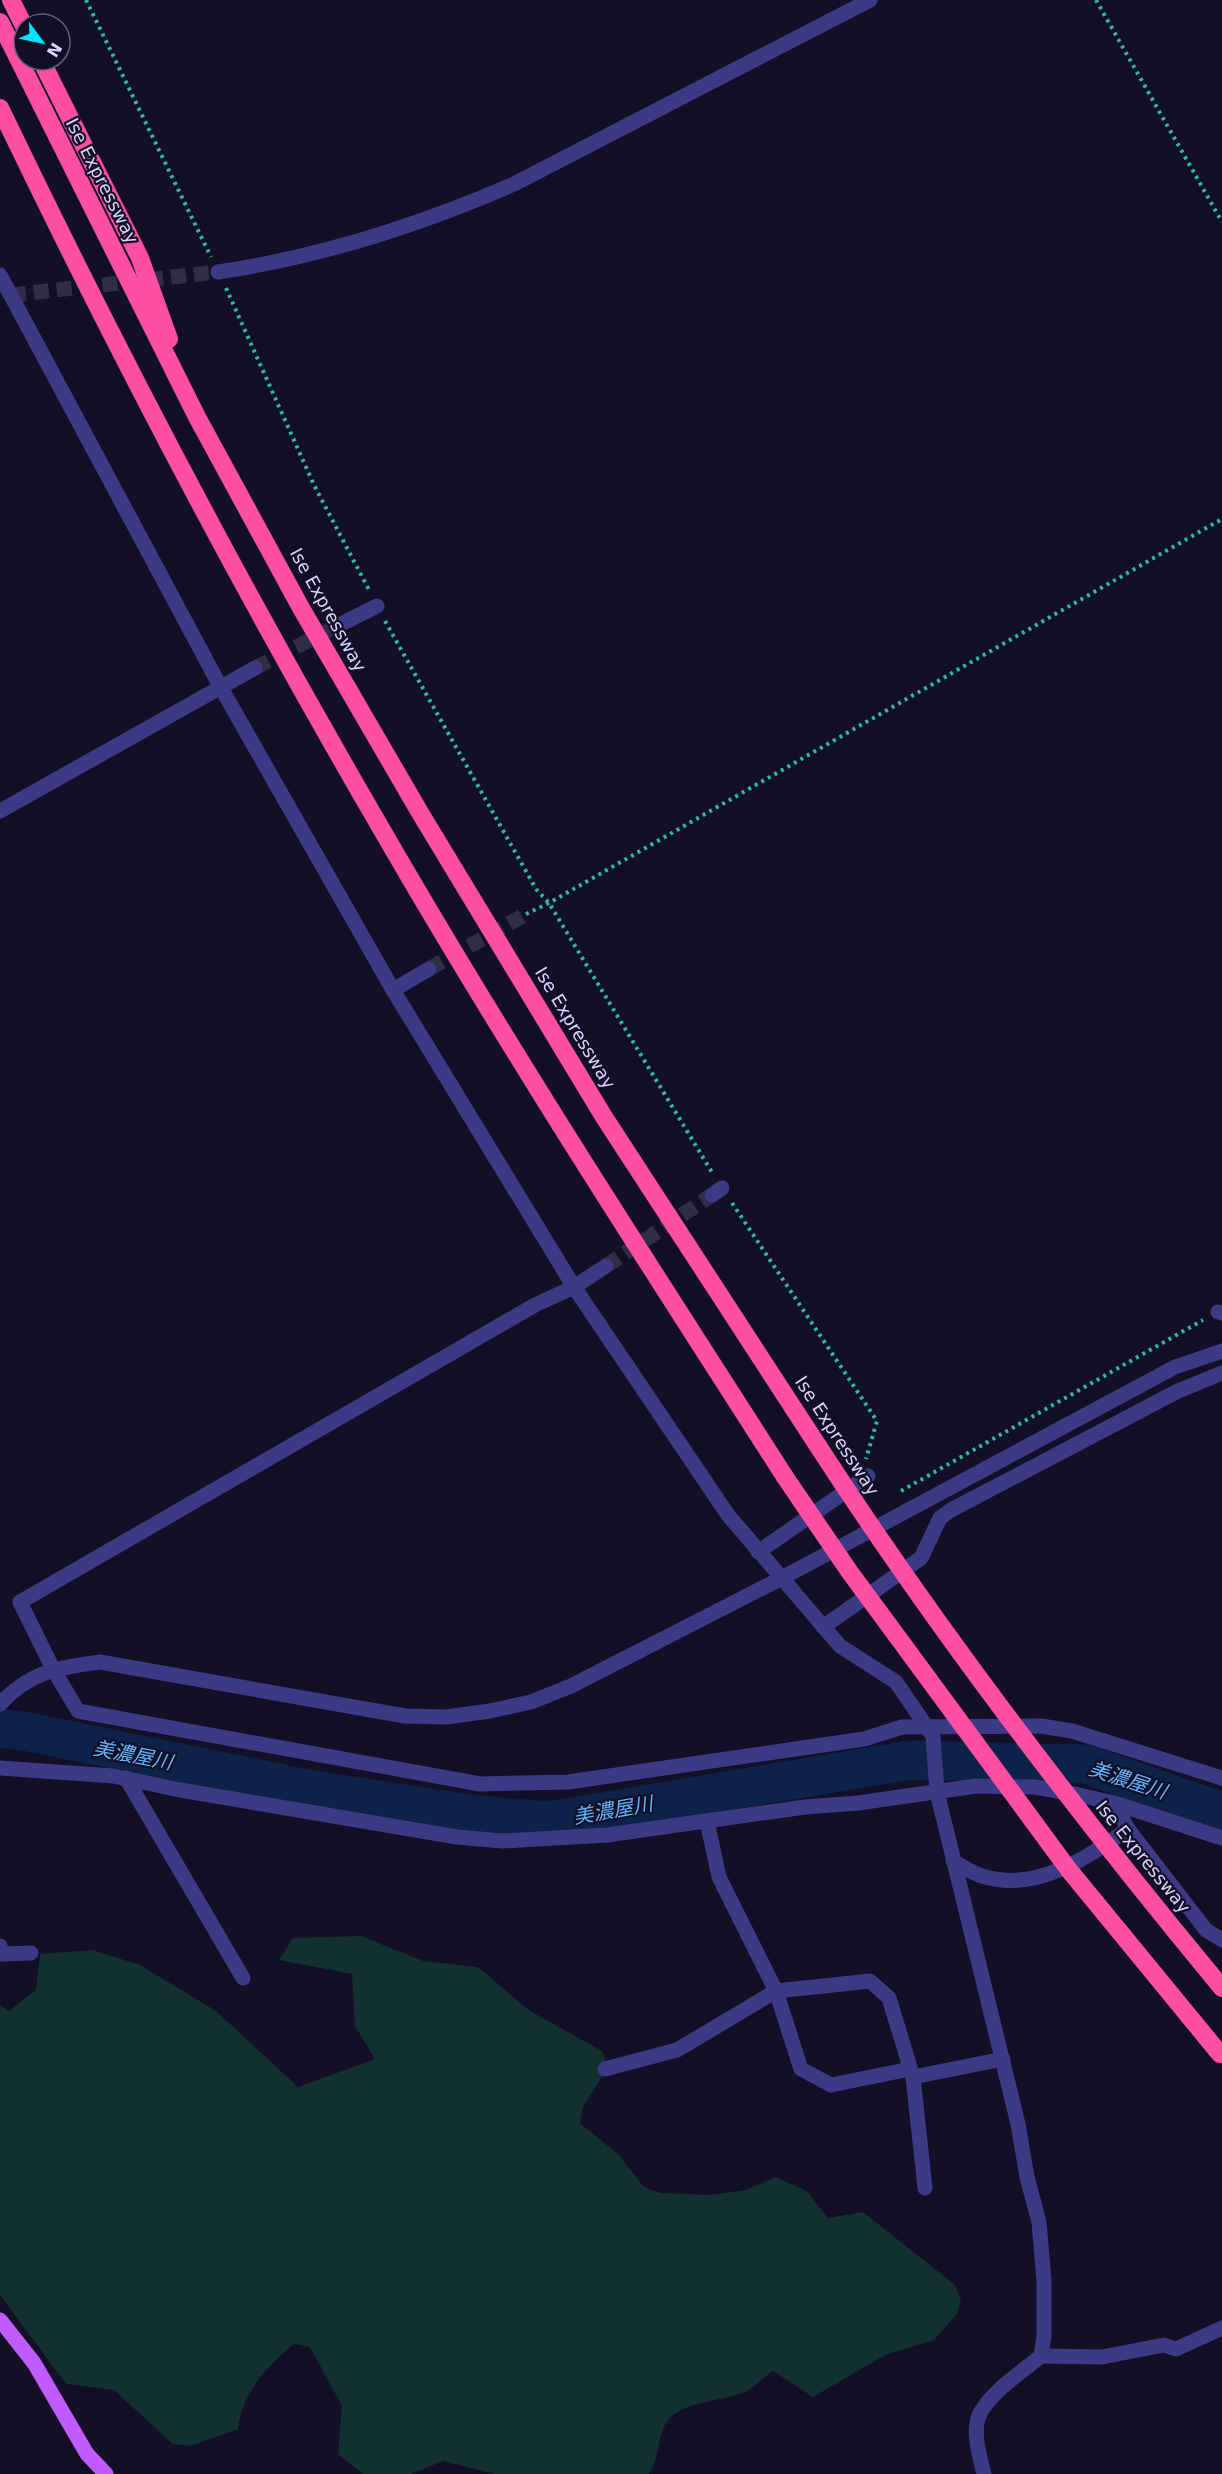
<svg xmlns="http://www.w3.org/2000/svg" width="1222" height="2474" viewBox="0 0 1222 2474" font-family="'DejaVu Sans','Noto Sans JP',sans-serif">
  <style>
    .green { fill: #12302f }
    .lines { fill: none; stroke-linecap: round; stroke-linejoin: round }
    .river { stroke: #0c2248; stroke-width: 39 }
    .minor-tunnel { stroke: #312d47; stroke-width: 15; stroke-dasharray: 15 8; stroke-linecap: butt }
    .path { stroke: #2fb8b0; stroke-width: 4; stroke-dasharray: 3 4.5; stroke-linecap: butt }
    .minor { stroke: #3d3a85; stroke-width: 15 }
    .major { stroke: #c25bff; stroke-width: 15 }
    .highway { stroke: #ff4fa3; stroke-width: 18 }
    .highway-bridge { stroke: #ff4fa3; stroke-width: 18 }
    .labels { text-anchor: middle; stroke-width: 4.5; stroke-linejoin: round; paint-order: stroke }
    .street-label { font-size: 18px; fill: #d9d4ff; stroke: #130f26 }
    .water-label { font-size: 20px; font-style: italic; fill: #62b6ff; stroke: #130f26 }
  </style>
  <rect width="100%" height="100%" fill="#130f26"/>
  <!-- green -->
  <path class="green" d="M361,1936l62,25 55,6 52,44 72,40 6,16 -25,40 -3,16 39,32 25,32 16,6 50,2 36,-5 30,-13 31,14 21,27 35,-6 92,73 6,14 -4,15 -23,26 -49,15 -72,42 -40,-26c-9,6 -17,15 -26,20 -21,10 -63,10 -78,28 -13,16 -8,38 -20,55h-154l-52,-13 -32,13h-48l-25,-20 4,-48 -32,-59 -16,-3c-27,23 -52,48 -56,85l-48,17 -17,-2 -59,-54 -48,-6 -66,-89v-290l9,6 27,-21 4,-36 52,-4 48,15 76,46 82,76 77,-28 -20,-33 -3,-52 -73,-14 14,-22z"/>
  <g class="lines">
    <!-- river -->
    <polyline class="river" points="0,1728 24,1731 308,1789 469,1814 548,1821 910,1760 1086,1764 1222,1812"/>
    <!-- minor-tunnel -->
    <g class="minor-tunnel">
      <polyline points="11,295 218,272"/>
      <polyline points="255,668 345,622"/>
      <polyline points="429,969 526,914"/>
      <polyline points="606,1266 712,1195"/>
    </g>
    <!-- path -->
    <g class="path">
      <polyline points="86,0 211,257"/>
      <polyline points="1096,0 1222,222"/>
      <polyline points="226,288 314,485 369,590"/>
      <polyline points="385,621 536,889 549,903 713,1174"/>
      <polyline points="526,914 549,903 1222,519"/>
      <polyline points="732,1203 877,1421 866,1459"/>
      <polyline points="901,1491 1203,1320"/>
    </g>
    <!-- minor -->
    <g class="minor">
      <path d="M218,272c101,-15 202,-47 296,-88l356,-184"/>
      <path d="M0,275l220,411 173,304 181,297 154,228 112,131 56,36 37,54 4,56 81,332 9,53 12,45 5,59v54l-3,21c-18,15 -55,39 -63,62 -5,17 2,39 6,56"/>
      <polyline points="345,622 377,606"/>
      <polyline points="0,811 255,668"/>
      <polyline points="393,990 429,969"/>
      <polyline points="712,1195 722,1188"/>
      <polyline points="606,1266 574,1287 535,1305 20,1602 53,1669 78,1711 480,1784 568,1782 864,1739 902,1727 1041,1726 1072,1731 1222,1778"/>
      <polyline points="1218,1312 1222,1313"/>
      <polyline points="758,1552 868,1476"/>
      <polyline points="823,1627 921,1558 940,1518 951,1510 1176,1392 1222,1373"/>
      <path d="M0,1704c31,-33 57,-36 100,-42l305,54 41,1 44,-6 41,-9 40,-16 209,-107 395,-212 47,-16"/>
      <polyline points="0,1768 113,1776 180,1790 457,1837 502,1841 607,1835 805,1807 858,1803 976,1786 1035,1787 1079,1795 1114,1803 1222,1838"/>
      <polyline points="126,1778 243,1978"/>
      <polyline points="1114,1803 1128,1829 1206,1930 1222,1940"/>
      <polyline points="707,1821 719,1877 776,1991 801,2069 831,2085 910,2069"/>
      <path d="M953,1861c9,5 19,12 29,15 54,17 104,-18 146,-47"/>
      <polyline points="0,1946 2,1954 31,1953"/>
      <polyline points="605,2069 677,2050 776,1991 870,1981 889,1998 913,2077 925,2188"/>
      <polyline points="913,2077 1003,2059"/>
      <polyline points="1041,2356 1102,2357 1164,2345 1176,2349 1222,2328"/>
    </g>
    <!-- major -->
    <polyline class="major" points="0,2320 34,2363 87,2454 106,2474"/>
    <!-- highway -->
    <g class="highway">
      <polyline points="11,0 24,26"/>
      <polyline points="0,22 197,417 301,608 419,811 604,1117 818,1446"/>
      <polyline points="41,60 140,258 169,339"/>
      <path d="M0,108c118,246 245,487 382,722 127,220 266,433 403,647"/>
    </g>
    <!-- highway-bridge -->
    <g class="highway-bridge">
      <path d="M818,1446c123,190 260,368 404,542"/>
      <polyline points="785,1477 849,1571 1069,1870 1220,2054"/>
    </g>
  </g>
  <g class="labels">
    <!-- street labels -->
    <g class="street-label">
      <text transform="translate(102 181) rotate(63)" y="6">Ise Expressway</text>
      <text transform="translate(328 610) rotate(61)" y="6">Ise Expressway</text>
      <text transform="translate(575 1028) rotate(59)" y="6">Ise Expressway</text>
      <text transform="translate(837 1436) rotate(57)" y="6">Ise Expressway</text>
      <text transform="translate(1143 1857) rotate(51)" y="6">Ise Expressway</text>
    </g>
    <!-- water labels -->
    <g class="water-label">
      <text transform="translate(133 1755) rotate(11)" y="7">美濃屋川</text>
      <text transform="translate(1128 1780) rotate(18)" y="7">美濃屋川</text>
      <text transform="translate(613 1810) rotate(-10)" y="7">美濃屋川</text>
    </g>
  </g>
  <!-- north arrow -->
  <g transform="translate(42 42) rotate(123)"><circle r="28" fill="#130f26" stroke="#625e7d" stroke-width="1.5"/>
  <path d="M0-4.5L10 22L0 15L-10 22Z" fill="#00e5ff"/>
  <text y="-9" font-size="16" font-weight="bold" text-anchor="middle" fill="#d9d4ff">N</text>
  </g>
</svg>
